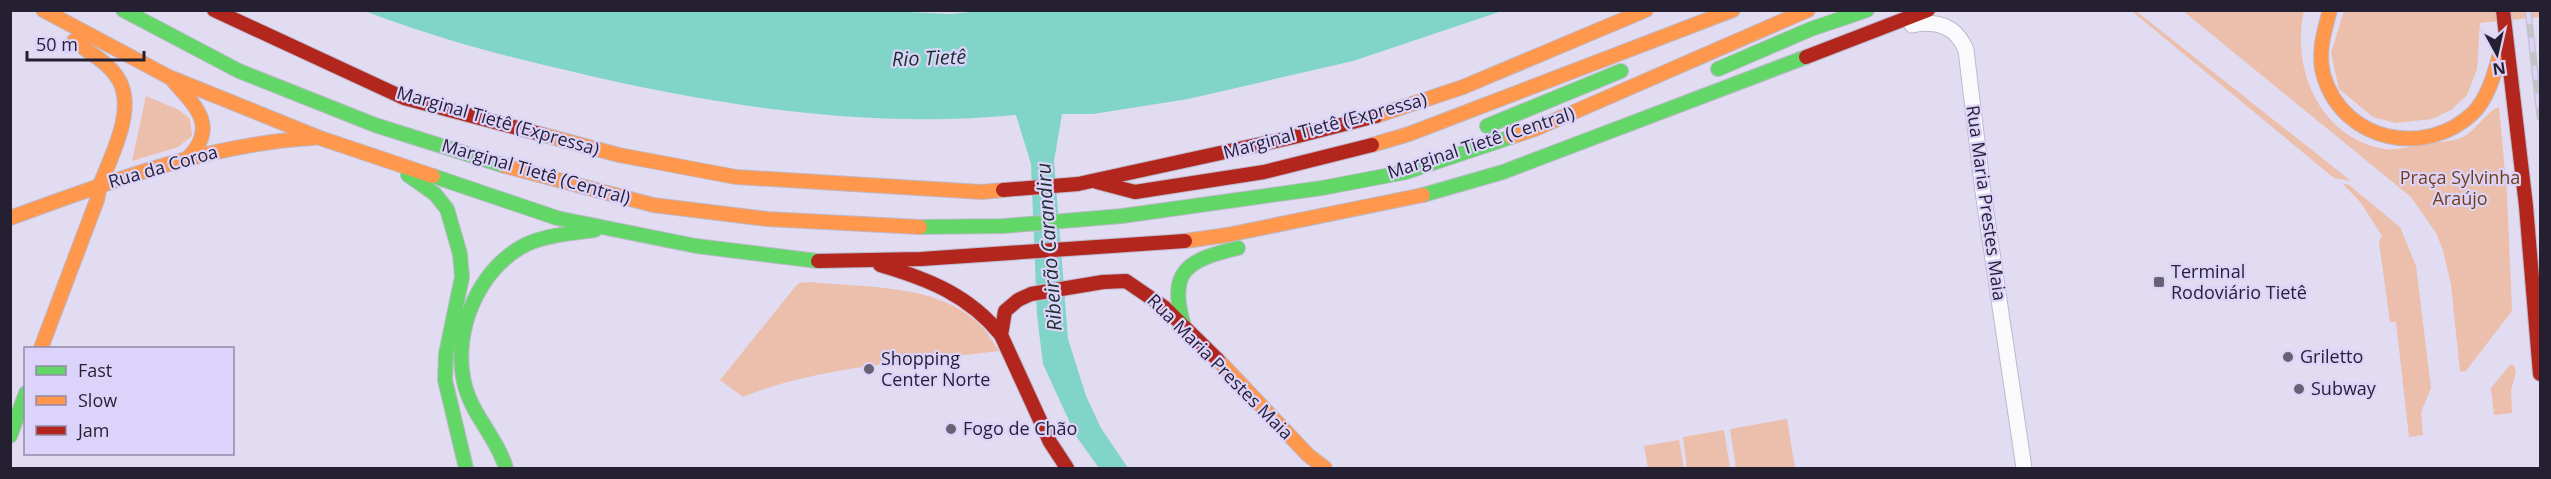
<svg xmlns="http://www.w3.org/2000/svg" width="2551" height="479" viewBox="0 0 2551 479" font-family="'Open Sans',sans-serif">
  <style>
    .green { fill: #ebbfab }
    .water { fill: #81d4c8 }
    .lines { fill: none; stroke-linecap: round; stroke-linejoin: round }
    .street-casing { stroke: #bdb9cb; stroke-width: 17 }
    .fast-casing { stroke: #bdb9cb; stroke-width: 16 }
    .slow-casing { stroke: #bdb9cb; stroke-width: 16 }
    .jam-casing { stroke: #bdb9cb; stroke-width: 16 }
    .street { stroke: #fafafd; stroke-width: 15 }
    .fast { stroke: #63d668; stroke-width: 14 }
    .slow { stroke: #ff974d; stroke-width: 14 }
    .jam { stroke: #b3261e; stroke-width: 14 }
    .rail-casing { stroke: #c5c3ca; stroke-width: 7 }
    .rail { stroke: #dcd3fa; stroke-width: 4.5; stroke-dasharray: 14; stroke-linecap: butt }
    .poi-dot { fill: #666174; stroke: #dcd3fa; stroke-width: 2 }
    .labels { text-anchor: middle; stroke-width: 4.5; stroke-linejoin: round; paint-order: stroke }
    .street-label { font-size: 18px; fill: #241f31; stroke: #dcd3fa }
    .park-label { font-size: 18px; fill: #724018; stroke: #dcd3fa }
    .poi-label { font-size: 18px; fill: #241f31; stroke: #dcd3fa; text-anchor: start }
    .water-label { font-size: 20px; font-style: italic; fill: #1a302a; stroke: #dcd3fa }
  </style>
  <rect width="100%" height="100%" fill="#e1dcf1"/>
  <!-- green -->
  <g class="green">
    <polygon points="2136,11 2351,181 2334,178 2134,13"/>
    <path d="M2183,11h121c-13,57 15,126 80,138 12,2 28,-3 40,-5 12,-2 26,-2 37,-6 14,-6 27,-28 38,-31l8,87 5,117 -47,61 -5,-1 -9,-86 -8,-35 -7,-17 -25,-36z"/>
    <polygon points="2344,11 2540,11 2540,17 2480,23 2477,69 2467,95 2451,110 2432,119 2396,123 2373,117 2339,89 2331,53"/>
    <polygon points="146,96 179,110 190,119 192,136 178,147 132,161"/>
    <polygon points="2342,183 2349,185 2400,227 2416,266 2431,388 2421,412 2423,435 2409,437 2396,322 2390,322 2379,242 2382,236 2361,203"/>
    <path d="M810,282c56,6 132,1 173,46 6,7 11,16 16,23 -84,11 -178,14 -256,46l-23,-17 75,-93 4,-4z"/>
    <polygon points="2510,365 2514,365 2516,373 2511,390 2512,413 2494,415 2491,388"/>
    <polygon points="1787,419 1795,468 1736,468 1730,429"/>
    <polygon points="1724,430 1730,468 1687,468 1683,437"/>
    <polygon points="1679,440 1684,468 1648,468 1644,446"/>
  </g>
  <!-- water -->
  <path class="water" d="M866,10l83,4 46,-4 507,1 -149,50 -165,38 -95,15h-31l-8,47 14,178 18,57 15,32 27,40h-29l-23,-32 -33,-72 -6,-49 -6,-151 -15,-49c-148,14 -299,-9 -442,-43 -71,-16 -142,-35 -209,-61z"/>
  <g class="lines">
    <!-- street casing -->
    <g class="street-casing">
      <path id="street" d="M1912,25c25,-5 44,1 54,25l17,142 41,276"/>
    </g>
    <!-- fast casing -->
    <g class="fast-casing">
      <g id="fast">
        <polyline points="123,10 239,71 375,125 505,166"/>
        <polyline points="1718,69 1811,29 1867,10"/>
        <polyline points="1487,126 1621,71"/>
        <polyline points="408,175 435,194 447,209 460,254 462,277 446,354 445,380 466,468"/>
        <polyline points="433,176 557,218 696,246 818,261"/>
        <polyline points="1423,195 1503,172 1806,57"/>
        <polyline points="920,227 1004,226 1122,216 1322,188 1406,172 1511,137"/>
        <path d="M1184,326c-17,-55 3,-66 54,-78"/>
        <polyline points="10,436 26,393"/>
        <path d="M506,468c-9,-30 -33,-52 -41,-82 -14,-53 13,-118 62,-142 21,-9 46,-11 68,-14"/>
      </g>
    </g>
    <!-- slow casing -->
    <g class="slow-casing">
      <g id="slow">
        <polyline points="43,10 169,77 320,138 433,176"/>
        <path d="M2330,10c-6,22 -13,44 -6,67 20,65 102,81 149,36 19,-19 24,-52 32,-76"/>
        <path d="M74,41c15,11 33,21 43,36 21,30 -6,79 -17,108"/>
        <path d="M174,82c25,27 44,47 12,78"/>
        <polyline points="1376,116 1463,87 1646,10"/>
        <polyline points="544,135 619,155 736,177 982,192 1003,190"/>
        <polyline points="1511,137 1535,129 1808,10"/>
        <polyline points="1372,145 1409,134 1733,10"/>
        <polyline points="505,166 653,205 767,219 920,227"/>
        <path d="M10,218c99,-36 197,-74 303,-80"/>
        <polyline points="1185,241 1227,235 1423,195"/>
        <polyline points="41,348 97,200 100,185"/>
        <polyline points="1218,360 1308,455 1325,468"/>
      </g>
    </g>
    <!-- jam casing -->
    <g class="jam-casing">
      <g id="jam">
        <polyline points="214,10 404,98 544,135"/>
        <polyline points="2503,10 2526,206 2540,374"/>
        <polyline points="1806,57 1928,10"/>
        <polyline points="1097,182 1135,192 1264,172 1372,145"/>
        <polyline points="1003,190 1078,184 1294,137 1376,116"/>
        <polyline points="818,261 921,259 1185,241"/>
        <path d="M880,265c48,14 89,30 121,70l49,107 17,26"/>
        <polyline points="1001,335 1005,311 1018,300 1031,294 1103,282 1126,281 1164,307 1218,360"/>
      </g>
    </g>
    <!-- street -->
    <use href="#street" class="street"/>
    <!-- fast -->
    <use href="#fast" class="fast"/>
    <!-- slow -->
    <use href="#slow" class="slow"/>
    <!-- jam -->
    <use href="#jam" class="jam"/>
    <!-- rail casing -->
    <g class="rail-casing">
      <polyline id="rail" points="2528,10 2540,117"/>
    </g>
    <!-- rail -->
    <use href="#rail" class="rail"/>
  </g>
  <!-- markers -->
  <g class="poi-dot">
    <rect x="2153" y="276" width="12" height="12" rx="3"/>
    <circle cx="2288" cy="357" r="6"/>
    <circle cx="869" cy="369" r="6"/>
    <circle cx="2299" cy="389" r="6"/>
    <circle cx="951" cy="429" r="6"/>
  </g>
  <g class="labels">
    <!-- street labels -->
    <g class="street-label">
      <text transform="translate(498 121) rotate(16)" y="6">Marginal Tietê (Expressa)</text>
      <text transform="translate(1325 126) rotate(-15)" y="6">Marginal Tietê (Expressa)</text>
      <text transform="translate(1481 143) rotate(-18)" y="6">Marginal Tietê (Central)</text>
      <text transform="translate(163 167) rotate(-16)" y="6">Rua da Coroa</text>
      <text transform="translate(536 172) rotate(16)" y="6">Marginal Tietê (Central)</text>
      <text transform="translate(1986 203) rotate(82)" y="6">Rua Maria Prestes Maia</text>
      <text transform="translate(1220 367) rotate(45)" y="6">Rua Maria Prestes Maia</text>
    </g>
    <!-- park labels -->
    <g class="park-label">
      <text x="2460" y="184">Praça Sylvinha<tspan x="2460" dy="21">Araújo</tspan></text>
    </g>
    <!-- poi labels -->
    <g class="poi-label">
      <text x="2171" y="278">Terminal<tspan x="2171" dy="21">Rodoviário Tietê</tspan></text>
      <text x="2300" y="363">Griletto</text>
      <text x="881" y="365">Shopping<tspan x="881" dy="21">Center Norte</tspan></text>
      <text x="2311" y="395">Subway</text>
      <text x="963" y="435">Fogo de Chão</text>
    </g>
    <!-- water labels -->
    <g class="water-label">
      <text transform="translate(929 58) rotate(-2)" y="7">Rio Tietê</text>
      <text transform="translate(1049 247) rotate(-94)" y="7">Ribeirão Carandiru</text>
    </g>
  </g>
  <!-- border -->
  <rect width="2551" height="479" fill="none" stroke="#241f31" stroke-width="24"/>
  <!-- legend -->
  <rect x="24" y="347" width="210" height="108" fill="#dcd3fa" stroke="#928baa" stroke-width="1.5"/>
  <rect x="36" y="366" width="30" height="9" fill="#63d668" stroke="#928baa" stroke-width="1.5"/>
  <text x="78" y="377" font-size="18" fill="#241f31">Fast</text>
  <rect x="36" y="396" width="30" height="9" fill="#ff974d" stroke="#928baa" stroke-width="1.5"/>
  <text x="78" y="407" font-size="18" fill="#241f31">Slow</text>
  <rect x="36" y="426" width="30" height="9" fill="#b3261e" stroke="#928baa" stroke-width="1.5"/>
  <text x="78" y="437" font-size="18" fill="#241f31">Jam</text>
  <!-- north arrow -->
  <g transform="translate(2497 54) rotate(172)" stroke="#dcd3fa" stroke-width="4.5" paint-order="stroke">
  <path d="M0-4.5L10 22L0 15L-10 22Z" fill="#241f31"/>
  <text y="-9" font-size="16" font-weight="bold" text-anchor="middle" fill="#241f31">N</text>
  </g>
  <!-- scale -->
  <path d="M27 51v9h117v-9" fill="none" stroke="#241f31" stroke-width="3"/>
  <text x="36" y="51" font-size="18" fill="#241f31" stroke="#dcd3fa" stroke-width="4.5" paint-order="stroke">50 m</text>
</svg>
